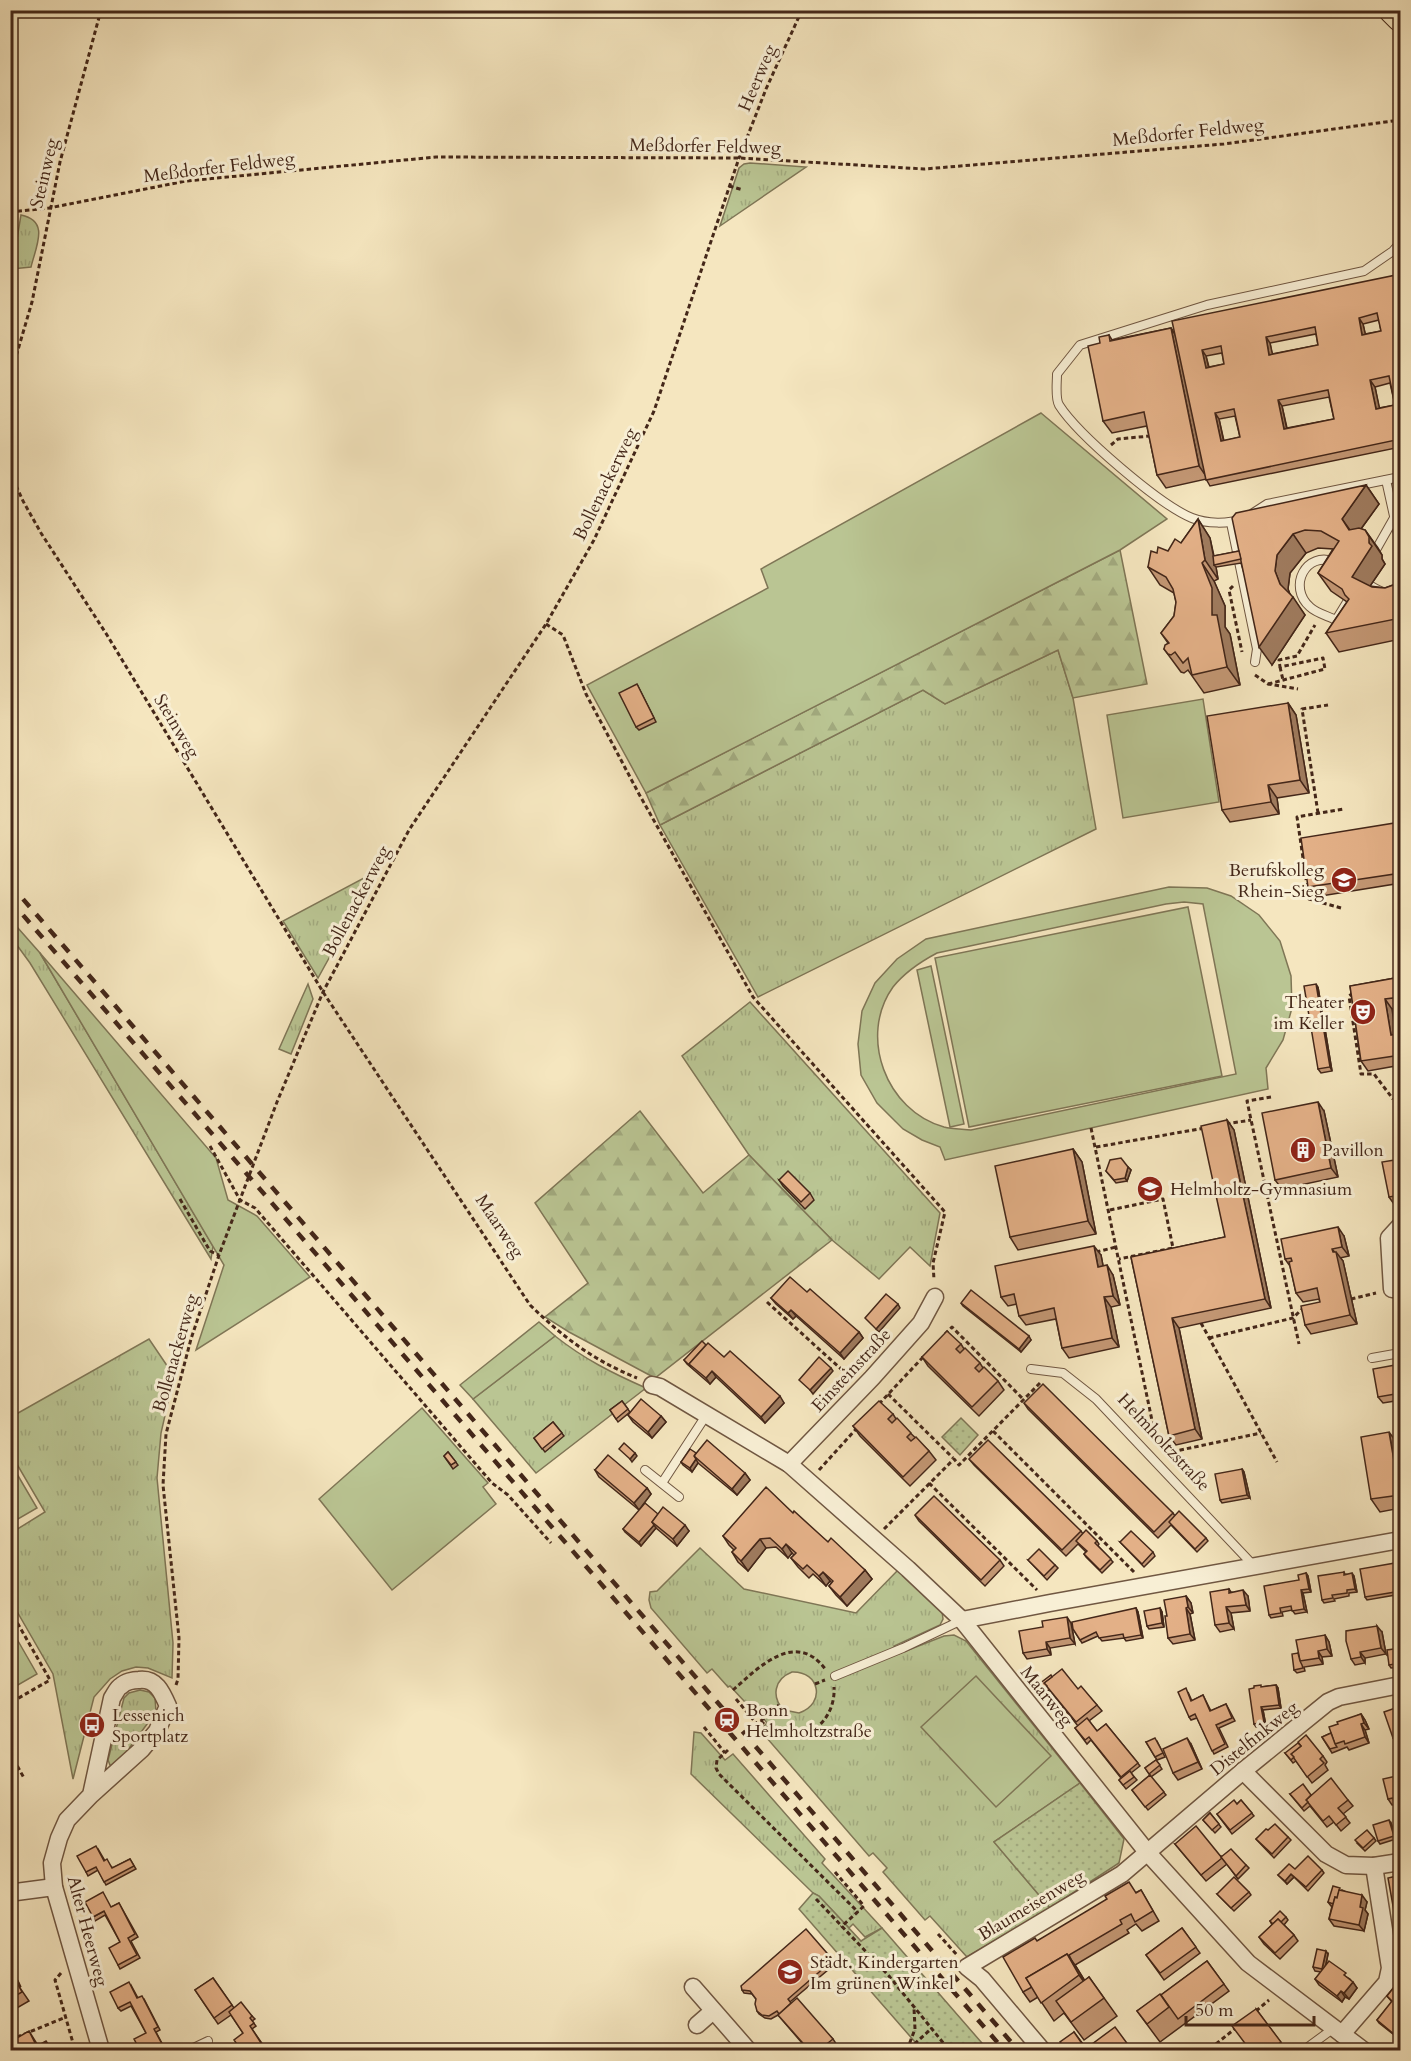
<svg xmlns="http://www.w3.org/2000/svg" width="1411" height="2061" viewBox="0 0 1411 2061" font-family="Cardo,serif">
  <style>
    .grass { fill: url(#grass-tufts); stroke: #7f7656; stroke-width: 1.5; fill-rule: evenodd }
    .forest { fill: url(#forest-firs); stroke: #7f7656; stroke-width: 1.5 }
    .park { fill: url(#park-dots); stroke: #7f7656; stroke-width: 1.5 }
    .garden { fill: #bac593; stroke: #7f7656; stroke-width: 1.5; fill-rule: evenodd }
    .lines { fill: none; stroke-linecap: round; stroke-linejoin: round }
    .service-casing { stroke: #705742; stroke-width: 10 }
    .minor-casing { stroke: #705742; stroke-width: 19 }
    .primary-casing { stroke: #442719; stroke-width: 28 }
    .path { stroke: #442719; stroke-width: 3; stroke-dasharray: 4.5 3; stroke-linecap: butt }
    .service { stroke: #f8efd5; stroke-width: 8 }
    .minor { stroke: #f8efd5; stroke-width: 16 }
    .primary { stroke: #f5e6bf; stroke-width: 26 }
    .rail { stroke: #442719; stroke-width: 4.5; stroke-dasharray: 10 10; stroke-linecap: butt }
    .wall { fill: #c39774; stroke: #442719; stroke-width: 1.5; fill-rule: evenodd }
    .shaded-wall { fill: #9f7b5e; stroke: #442719; stroke-width: 1.5 }
    .building { fill: #e3b087; stroke: #442719; stroke-width: 1.5; fill-rule: evenodd }
    .labels { text-anchor: middle; stroke-width: 6; stroke-linejoin: round; paint-order: stroke }
    .street-label { font-size: 18px; fill: #442719; stroke: #f8efd5 }
    .poi-label { font-size: 18px; fill: #442719; stroke: #f8efd5; text-anchor: start }
  </style>
  <defs>
    <pattern id="grass-tufts" width="24" height="20" patternUnits="userSpaceOnUse" patternTransform="scale(1.5)"><rect width="24" height="20" fill="#bac593"/><path d="M3 7l-1-3M5 7V3M7 7l1-3M15 17l-1-3M17 17v-4M19 17l1-3" fill="none" stroke="#a1a97e"/></pattern>
    <pattern id="forest-firs" width="22" height="20" patternUnits="userSpaceOnUse" patternTransform="scale(1.5)"><rect width="22" height="20" fill="#bac593"/><path d="M5 1l3.5 6h-7zM16 11l3.5 6h-7z" fill="#a1a97e"/></pattern>
    <pattern id="park-dots" width="8" height="8" patternUnits="userSpaceOnUse" patternTransform="scale(1.5)"><rect width="8" height="8" fill="#bac593"/><path d="M2 2h.1M6 6h.1" fill="none" stroke="#a1a97e" stroke-width="1.8" stroke-linecap="round"/></pattern>
  </defs>
  <rect width="100%" height="100%" fill="#f5e6bf"/>
  <filter id="stains"><feTurbulence type="fractalNoise" baseFrequency=".00333" numOctaves="4"/><feColorMatrix values="0 0 0 0 .2 0 0 0 0 .09 0 0 0 0 .02 0 0 0 .5 -.17"/></filter>
  <radialGradient id="worn" r=".72"><stop offset=".6" stop-color="#630" stop-opacity="0"/><stop offset="1" stop-color="#630" stop-opacity=".3"/></radialGradient>
  <!-- grass -->
  <g class="grass">
    <polygon points="750,163 806,167 720,226 739,168 744,164"/>
    <path d="M21,215c29,6 15,31 10,52l-19,2z"/>
    <polygon points="1058,650 1073,698 1096,829 758,997 660,825 923,690 945,704"/>
    <polygon points="377,871 318,978 283,921"/>
    <polygon points="10,919 40,953 213,1246 211,1259 30,963 11,937"/>
    <polygon points="308,984 313,999 291,1054 279,1049"/>
    <polygon points="750,1002 940,1213 930,1266 910,1247 879,1279 832,1240 749,1155 682,1056"/>
    <path d="M555,1336c29,23 57,37 91,52l-110,85 -63,-74z"/>
    <polygon points="149,1339 174,1376 161,1433 157,1478 173,1643 172,1678 148,1668 136,1667 122,1671 110,1679 94,1697 73,1779 53,1674 11,1601 11,1533 45,1512 11,1454 11,1417"/>
    <path d="M700,1548l44,41 112,24 42,-43 44,41 1,8 -3,6 -46,21 4,8 46,-18 10,-1 12,6 114,142 -86,59 56,66 -83,49 -37,-41 -5,4 -42,-48 4,-4 -14,-15 -4,3 -109,-126 7,-7 -7,-9 -2,2 -28,-30 -2,1 -16,-18 -5,4 -56,-65 -2,-8 1,-8 7,-1zM792,1672c28,-1 34,32 7,41l-15,-3c-13,-13 -10,-31 8,-38z"/>
    <polygon points="140,1690 149,1692 155,1698 156,1712 116,1766 110,1765 108,1760 124,1698 129,1693"/>
    <polygon points="694,1732 701,1733 725,1760 733,1754 825,1859 822,1863 882,1928 865,1937 853,1924 849,1928 819,1896 813,1893 691,1774"/>
  </g>
  <!-- forest -->
  <g class="forest">
    <polygon points="1120,550 1147,684 1073,698 1058,650 945,704 923,690 660,825 646,793"/>
    <polygon points="640,1111 703,1193 749,1155 832,1240 655,1378 569,1332 545,1317 588,1283 535,1203"/>
  </g>
  <!-- park -->
  <g class="park">
    <polygon points="961,1418 978,1435 960,1455 942,1437"/>
    <polygon points="1080,1783 1124,1839 1119,1863 1050,1908 994,1842"/>
    <polygon points="813,1893 819,1896 861,1941 882,1928 988,2050 922,2050 799,1909"/>
  </g>
  <!-- garden -->
  <g class="garden">
    <polygon points="1041,413 1167,519 1120,550 646,793 587,685 768,588 761,569"/>
    <polygon points="1203,699 1219,802 1123,818 1107,715"/>
    <path d="M1169,887l38,1 24,8 28,19 21,26 11,35 1,32 -9,32 -17,28 2,21 -323,71 -5,-13 -18,-7 -19,-11 -26,-26 -16,-28 -3,-31 4,-33 13,-28 22,-24 29,-20zM1184,902l19,2 33,170 -265,56c-9,-1 -19,-1 -27,-3 -58,-16 -86,-91 -51,-140 12,-15 27,-25 44,-34l229,-49z"/>
    <polygon points="1188,907 1222,1076 969,1127 935,958"/>
    <polygon points="40,953 216,1158 228,1200 257,1216 310,1277 196,1350 224,1265"/>
    <polygon points="931,966 964,1124 950,1127 917,970"/>
    <polygon points="539,1322 555,1336 473,1399 460,1385"/>
    <polygon points="422,1408 488,1483 483,1487 496,1504 392,1590 319,1499"/>
    <polygon points="10,1462 37,1508 11,1523 10,1523"/>
    <polygon points="10,1627 37,1674 11,1689 10,1689"/>
    <polygon points="976,1676 1051,1756 996,1807 921,1727"/>
  </g>
  <g class="lines">
    <!-- service casing -->
    <g class="service-casing">
      <g id="service">
        <polyline points="1386,480 1400,543"/>
        <polyline points="1253,513 1267,504 1400,477"/>
        <path d="M1242,519c-14,5 -35,5 -50,-1 -32,-13 -114,-83 -133,-113 -4,-7 -2,-22 -2,-31l23,-29 127,-40 157,-34 29,-20 7,-8"/>
        <polyline points="1231,523 1257,649 1255,662"/>
        <polyline points="1377,548 1394,518"/>
        <path d="M1335,562c-29,-12 -48,25 -25,45 6,6 18,9 26,13l11,-18"/>
        <path d="M1371,586c10,6 18,10 29,6"/>
        <polyline points="1372,1358 1400,1353"/>
        <polyline points="1031,1369 1063,1373 1096,1399 1254,1566"/>
        <polyline points="645,1470 679,1497"/>
        <polyline points="662,1483 707,1414"/>
        <polyline points="835,1676 903,1648 962,1620"/>
        <polyline points="189,2050 208,2041"/>
        <polyline points="1304,2050 1334,2028"/>
      </g>
    </g>
    <!-- minor casing -->
    <g class="minor-casing">
      <g id="minor">
        <polyline points="1392,1289 1389,1238 1400,1226"/>
        <polyline points="652,1385 660,1387 789,1464 908,1569 962,1620 1147,1852 1248,1963 1363,2050"/>
        <polyline points="789,1464 872,1378 921,1323 935,1297"/>
        <polyline points="962,1620 1050,1603 1400,1540"/>
        <polyline points="1243,1771 1326,1854 1346,1865 1374,1866 1400,1862"/>
        <path d="M91,1795l21,-97c3,-4 5,-10 9,-12 4,-4 12,-6 18,-6 17,-2 23,12 29,26l-11,25 -15,18 -51,46 -24,25 -8,18 -7,25 2,24 47,163"/>
        <polyline points="10,1895 16,1892 54,1887"/>
        <polyline points="693,1987 748,2050"/>
        <polyline points="697,2025 713,2011"/>
        <polyline points="1342,2034 1387,1982 1390,1968 1374,1866"/>
        <polyline points="1042,2050 982,1979 967,1967 1122,1874 1243,1771 1328,1702 1339,1697 1400,1685"/>
      </g>
    </g>
    <!-- primary casing -->
    <g class="primary-casing">
      <polyline id="primary" points="1392,10 1400,18"/>
    </g>
    <!-- path -->
    <g class="path">
      <polyline points="1395,121 1400,131"/>
      <polyline points="729,186 743,190"/>
      <polyline points="10,212 49,208 186,181 436,157 739,158 924,169 1224,144 1400,120"/>
      <polyline points="10,377 32,302 60,162 101,10"/>
      <polyline points="1111,445 1118,439 1150,436"/>
      <path d="M10,472l13,29 18,32 66,102 216,357 207,313c34,33 63,55 107,73"/>
      <polyline points="1233,586 1229,590 1242,652"/>
      <polyline points="546,624 563,635 586,694 639,794 753,997 945,1212 933,1263 934,1280"/>
      <polyline points="1280,667 1283,680"/>
      <polyline points="1255,675 1268,684 1298,689"/>
      <polyline points="1268,684 1325,669 1323,658 1280,667 1279,660 1297,656 1315,625"/>
      <polyline points="1318,813 1302,709 1328,705"/>
      <polyline points="1341,908 1309,899 1297,817 1344,809"/>
      <polyline points="1353,993 1349,996 1361,1074 1374,1074 1393,1099"/>
      <polyline points="1271,1097 1247,1101 1299,1344"/>
      <polyline points="1226,1124 1251,1120"/>
      <polyline points="1091,1128 1154,1430 1171,1452 1261,1433"/>
      <polyline points="210,1146 240,1200 255,1208 492,1483 508,1495 551,1543"/>
      <polyline points="1096,1147 1205,1128"/>
      <polyline points="180,1199 210,1251 219,1255"/>
      <polyline points="1110,1210 1163,1199 1173,1248 1119,1259"/>
      <polyline points="1096,1252 1116,1247"/>
      <polyline points="1351,1299 1376,1293"/>
      <polyline points="767,1302 851,1378"/>
      <polyline points="1201,1323 1277,1462"/>
      <polyline points="945,1334 952,1327 1024,1400"/>
      <polyline points="1209,1338 1293,1318 1301,1310 1305,1309"/>
      <polyline points="888,1394 953,1458"/>
      <polyline points="879,1404 924,1356"/>
      <polyline points="993,1431 1134,1572"/>
      <polyline points="819,1470 857,1428"/>
      <polyline points="929,1483 1037,1590"/>
      <polyline points="884,1529 954,1459 959,1465 1040,1383"/>
      <polyline points="10,1610 50,1680 10,1703"/>
      <polyline points="815,1684 825,1680"/>
      <polyline points="176,1685 178,1679 179,1638 163,1485 166,1434 191,1339 219,1255 277,1102 323,992 409,830 546,624 594,540 654,411 739,158 766,89 802,10"/>
      <path d="M733,1690c26,-23 63,-61 93,-20"/>
      <polyline points="736,1699 757,1724"/>
      <path d="M761,1721c4,4 9,9 15,12 32,12 60,-14 58,-46"/>
      <polyline points="755,1726 779,1705"/>
      <polyline points="704,1727 725,1753"/>
      <polyline points="728,1750 717,1760 716,1768 719,1774 858,1912"/>
      <polyline points="10,1753 24,1778"/>
      <polyline points="835,1872 864,1906 841,1927"/>
      <polyline points="816,1899 889,1976 949,2050"/>
      <polyline points="938,1934 958,1956"/>
      <polyline points="61,1973 55,1980 75,2050"/>
      <polyline points="1256,2011 1269,2000"/>
      <polyline points="10,2040 66,2017"/>
      <polyline points="1216,2044 1237,2027"/>
      <polyline points="909,2049 932,2028"/>
      <polyline points="907,2050 915,2029 914,2008"/>
    </g>
    <!-- service -->
    <use href="#service" class="service"/>
    <!-- minor -->
    <use href="#minor" class="minor"/>
    <!-- primary -->
    <use href="#primary" class="primary"/>
    <!-- rail -->
    <g class="rail">
      <polyline points="10,884 1018,2050"/>
      <polyline points="10,900 1004,2050"/>
    </g>
  </g>
  <!-- wall -->
  <g class="wall">
    <path d="M1401,274v173l-191,39 -4,-7 -40,9 -9,-13 -10,-49 -35,7 -9,-12 -3,-78 9,-8 3,5 59,-12 3,5zM1379,320l2,11 -16,3 -2,-10zM1316,334l2,11 -46,9 -2,-11zM1222,353l2,11 -15,3 -3,-11zM1390,383l5,22 -16,3 -4,-21zM1329,397l5,22 -47,9 -5,-22zM1235,416l5,21 -16,4 -5,-22z"/>
    <polygon points="1366,485 1379,504 1361,529 1365,530 1378,548 1382,555 1382,559 1385,564 1370,586 1385,588 1396,584 1401,581 1401,639 1339,652 1326,633 1347,602 1331,591 1318,573 1333,549 1318,548 1306,553 1290,573 1288,589 1290,594 1305,615 1272,665 1241,563 1216,567 1218,579 1214,581 1225,606 1225,627 1230,634 1240,685 1204,693 1188,670 1184,673 1181,672 1164,649 1168,643 1161,633 1174,616 1176,602 1174,593 1160,585 1148,567 1157,553 1168,551 1181,543 1198,519 1210,538 1214,556 1239,551"/>
    <polygon points="637,684 656,722 639,730 636,727"/>
    <polygon points="1288,703 1296,715 1309,793 1277,798 1279,814 1230,822 1222,810"/>
    <polygon points="1401,822 1401,883 1315,897 1308,887"/>
    <polygon points="1401,977 1401,1007 1392,1009 1396,1034 1401,1033 1401,1065 1368,1071 1361,1061 1350,986"/>
    <polygon points="1318,987 1332,1071 1321,1073 1318,1069"/>
    <polygon points="1324,1111 1338,1177 1282,1189 1275,1180"/>
    <polygon points="1227,1120 1234,1130 1271,1308 1179,1328 1202,1439 1176,1445 1169,1436 1131,1257 1225,1237"/>
    <polygon points="1073,1149 1082,1162 1096,1234 1018,1250 1010,1237"/>
    <polygon points="1401,1159 1401,1214 1389,1197"/>
    <polygon points="1128,1167 1131,1170 1127,1181 1116,1183 1106,1171"/>
    <polygon points="779,1180 810,1193 814,1200 805,1209 783,1186"/>
    <polygon points="1344,1236 1349,1256 1340,1258 1343,1261 1357,1324 1311,1334 1305,1325 1320,1302 1319,1299 1303,1302 1296,1293 1290,1266 1285,1259"/>
    <polygon points="1101,1255 1103,1266 1113,1275 1120,1305 1111,1307 1119,1347 1069,1358 1062,1348 1056,1319 1026,1325 1019,1316 1017,1304 1008,1306 1001,1297"/>
    <polygon points="807,1292 859,1332 863,1338 844,1359 796,1316 793,1319 776,1304 771,1298"/>
    <polygon points="961,1303 1031,1340 1021,1352 963,1306"/>
    <polygon points="961,1344 964,1349 980,1363 983,1368 998,1381 1004,1390 979,1416 928,1366 922,1357"/>
    <polygon points="706,1345 724,1357 784,1403 765,1423 716,1377 710,1384 687,1364 684,1360"/>
    <polygon points="1401,1364 1401,1400 1383,1403 1378,1397"/>
    <polygon points="622,1401 630,1412 618,1422 610,1410"/>
    <polygon points="1024,1403 1173,1513 1175,1516 1206,1538 1208,1541 1197,1552 1171,1525 1158,1538 1028,1409"/>
    <polygon points="893,1414 896,1419 929,1451 936,1460 910,1486 860,1436 853,1426"/>
    <polygon points="628,1415 661,1416 666,1422 652,1438 633,1422"/>
    <polygon points="553,1422 564,1436 545,1452 534,1438"/>
    <polygon points="1398,1444 1399,1450 1401,1450 1401,1508 1380,1512 1371,1499"/>
    <polygon points="448,1452 458,1465 453,1469 444,1456"/>
    <polygon points="696,1453 745,1473 750,1480 737,1495 698,1463 692,1472 683,1465 681,1462"/>
    <polygon points="969,1459 1081,1531 1083,1534 1097,1541 1099,1544 1098,1546 1113,1562 1102,1573 1086,1557 1084,1554 1086,1552 1078,1544 1066,1556 974,1465"/>
    <polygon points="1242,1469 1244,1472 1250,1498 1222,1503 1220,1500"/>
    <polygon points="595,1470 647,1488 651,1494 639,1510 599,1477"/>
    <polygon points="793,1513 828,1542 865,1570 872,1579 847,1606 836,1595 829,1586 832,1583 830,1581 826,1586 813,1574 809,1578 798,1567 791,1558 794,1555 792,1553 788,1558 776,1547 766,1548 748,1571 738,1562 732,1552 734,1550 729,1545 723,1536"/>
    <polygon points="658,1514 689,1531 677,1546 656,1528 641,1546 625,1532 623,1529"/>
    <polygon points="915,1515 1000,1560 1004,1566 985,1586 919,1521"/>
    <polygon points="1120,1542 1153,1552 1155,1556 1144,1567"/>
    <polygon points="1028,1560 1055,1565 1058,1568 1047,1580"/>
    <polygon points="1401,1562 1401,1594 1367,1600 1365,1597"/>
    <polygon points="1344,1572 1345,1574 1354,1576 1357,1592 1349,1593 1349,1596 1334,1599 1335,1601 1324,1603 1322,1600"/>
    <polygon points="1306,1573 1308,1576 1311,1592 1303,1593 1307,1612 1295,1614 1292,1610 1282,1612 1283,1616 1271,1618 1269,1615 1299,1580"/>
    <polygon points="1229,1589 1231,1592 1248,1596 1250,1611 1231,1613 1234,1629 1220,1632 1215,1625"/>
    <polygon points="1186,1596 1191,1603 1193,1613 1190,1614 1195,1640 1173,1644 1168,1638 1167,1616"/>
    <polygon points="1136,1608 1138,1612 1143,1638 1126,1641 1124,1638 1102,1641 1098,1636 1082,1643 1073,1629"/>
    <polygon points="1160,1608 1162,1612 1164,1627 1149,1629 1147,1626"/>
    <polygon points="1071,1623 1075,1644 1050,1648 1051,1655 1027,1659 1023,1653"/>
    <polygon points="1382,1632 1386,1654 1365,1658 1365,1663 1355,1665 1351,1659"/>
    <polygon points="1325,1635 1329,1642 1332,1656 1322,1657 1323,1664 1304,1667 1305,1671 1297,1673 1294,1670 1298,1653"/>
    <polygon points="1401,1648 1401,1667 1391,1668 1389,1665"/>
    <polygon points="1052,1677 1078,1689 1097,1705 1102,1711 1089,1721 1097,1731 1106,1724 1140,1766 1131,1773 1137,1780 1126,1789 1119,1780 1121,1778 1091,1740 1087,1744 1075,1728 1078,1726 1049,1690 1046,1692 1039,1684"/>
    <polygon points="1276,1685 1278,1688 1281,1708 1263,1710 1266,1726 1256,1727 1254,1724 1254,1688"/>
    <polygon points="1188,1692 1192,1701 1203,1695 1211,1711 1226,1704 1235,1721 1219,1728 1228,1747 1214,1754 1197,1718 1191,1720 1189,1717"/>
    <polygon points="1401,1706 1401,1739 1395,1741 1393,1738"/>
    <polygon points="1361,1714 1365,1720 1369,1729 1365,1730 1369,1743 1349,1750 1347,1747 1332,1753 1322,1737 1331,1733 1338,1724"/>
    <polygon points="1157,1741 1165,1757 1157,1760 1146,1742"/>
    <polygon points="1191,1744 1202,1769 1178,1780 1173,1773"/>
    <polygon points="1285,1753 1323,1756 1327,1762 1325,1765 1328,1770 1312,1783 1296,1761 1293,1763"/>
    <polygon points="1156,1760 1162,1769 1151,1777 1166,1795 1148,1810 1132,1790 1150,1775 1145,1768"/>
    <polygon points="1401,1775 1401,1823 1398,1819 1395,1805 1392,1805 1388,1799"/>
    <polygon points="1290,1794 1311,1795 1348,1800 1353,1806 1343,1814 1350,1823 1341,1831 1334,1822 1327,1827 1310,1806 1304,1811"/>
    <polygon points="1241,1800 1254,1816 1232,1834 1217,1814 1237,1804"/>
    <polygon points="1210,1813 1221,1827 1215,1833 1203,1820"/>
    <polygon points="1391,1823 1396,1839 1380,1844 1378,1841"/>
    <polygon points="1268,1830 1288,1837 1291,1840 1274,1858 1256,1839"/>
    <polygon points="1374,1838 1376,1841 1365,1851 1357,1843"/>
    <polygon points="1175,1844 1221,1856 1246,1865 1249,1868 1238,1879 1227,1864 1206,1881"/>
    <polygon points="98,1849 105,1861 113,1868 130,1859 136,1869 106,1885 98,1870 88,1876 86,1872"/>
    <polygon points="1295,1869 1322,1870 1324,1873 1308,1891 1294,1877 1287,1884 1278,1875"/>
    <polygon points="1401,1875 1401,1923 1399,1923 1395,1917"/>
    <polygon points="1141,1890 1159,1921 1142,1931 1136,1924 1127,1930 1129,1933 1075,1965 1085,1981 1089,1977 1117,2016 1084,2040 1064,2013 1054,2021 1038,1997 1030,2002 1023,1992 1037,1941"/>
    <polygon points="1342,1890 1367,1902 1365,1910 1368,1914 1364,1931 1334,1926 1329,1919 1332,1906 1331,1906 1328,1902"/>
    <polygon points="1249,1892 1251,1895 1234,1911 1217,1894"/>
    <polygon points="119,1903 138,1937 131,1941 140,1958 120,1969 118,1965 120,1942 105,1915 95,1921 93,1917"/>
    <polygon points="1286,1917 1288,1920 1284,1925 1294,1935 1298,1941 1280,1959 1264,1944 1259,1937 1272,1925 1270,1921"/>
    <polygon points="1182,1928 1200,1953 1164,1980 1146,1955"/>
    <polygon points="1328,1954 1326,1965 1350,1979 1357,1988 1349,1999 1345,1997 1342,2002 1319,1985 1315,1979 1321,1972 1315,1971 1313,1967"/>
    <polygon points="833,1960 835,1964 790,2002 833,2039 837,2045 831,2050 808,2050 778,2015 771,2019 765,2018 759,2014 757,2011 756,1999 752,1994 744,1993 742,1990"/>
    <polygon points="1207,1961 1229,1991 1160,2042 1137,2011 1161,1995"/>
    <polygon points="10,1970 18,1981 20,1988 29,2001 10,2012"/>
    <polygon points="213,1978 234,2008 252,2016 255,2019 252,2021 256,2026 252,2029 266,2049 263,2050 241,2050 243,2033 231,2015 218,2024 195,1990"/>
    <polygon points="1401,1983 1401,2035 1398,2038 1379,2023 1377,2020 1392,2002 1387,1996"/>
    <polygon points="131,1985 138,1998 144,1999 160,2030 156,2032 165,2049 161,2050 140,2050 146,2033 131,2006 121,2011 118,2008"/>
    <polygon points="1256,2009 1285,2048 1283,2050 1250,2050"/>
    <polygon points="1074,2032 1086,2048 1082,2050 1066,2050"/>
  </g>
  <!-- shaded-wall -->
  <g class="shaded-wall">
    <polygon points="1359,318 1363,324 1367,341 1362,335"/>
    <polygon points="1171,328 1179,341 1208,479 1199,466"/>
    <polygon points="1266,337 1270,343 1274,361 1269,355"/>
    <polygon points="1202,350 1206,356 1210,374 1206,368"/>
    <polygon points="1370,380 1375,387 1381,415 1376,409"/>
    <polygon points="1278,400 1282,406 1288,435 1284,429"/>
    <polygon points="1215,413 1219,419 1225,448 1221,441"/>
    <polygon points="1366,485 1379,504 1355,537 1342,519"/>
    <polygon points="1198,519 1210,538 1215,564 1214,565 1216,567 1218,579 1205,560"/>
    <polygon points="1365,530 1382,555 1382,559 1385,564 1364,595 1352,577 1369,543"/>
    <polygon points="1293,534 1306,553 1290,573 1288,589 1291,598 1293,597 1305,615 1272,665 1259,647 1280,584 1275,571 1277,555"/>
    <polygon points="1202,563 1214,581 1225,606 1225,627 1230,634 1240,685 1227,667 1212,615"/>
    <polygon points="1288,703 1296,715 1309,793 1300,780"/>
    <polygon points="1268,785 1277,798 1279,814 1271,802"/>
    <polygon points="1316,984 1318,987 1332,1071 1330,1067"/>
    <polygon points="1385,999 1392,1009 1397,1044 1391,1035"/>
    <polygon points="1318,1102 1324,1111 1338,1177 1331,1168"/>
    <polygon points="1227,1120 1234,1130 1271,1308 1265,1299"/>
    <polygon points="1073,1149 1082,1162 1096,1234 1088,1221"/>
    <polygon points="1128,1167 1131,1170 1127,1181 1125,1178"/>
    <polygon points="1338,1227 1344,1236 1349,1256 1342,1247"/>
    <polygon points="1094,1246 1101,1255 1105,1276 1098,1267"/>
    <polygon points="1332,1249 1337,1255 1336,1252 1343,1261 1357,1324 1350,1315"/>
    <polygon points="1107,1265 1113,1275 1120,1305 1113,1296"/>
    <polygon points="1104,1297 1111,1307 1119,1347 1112,1338"/>
    <polygon points="898,1304 900,1308 879,1332 876,1329"/>
    <polygon points="791,1310 796,1316 793,1319 788,1313"/>
    <polygon points="1172,1318 1179,1328 1202,1439 1195,1429"/>
    <polygon points="859,1332 863,1338 844,1359 840,1353"/>
    <polygon points="1029,1336 1031,1340 1021,1352 1019,1349"/>
    <polygon points="831,1368 833,1371 813,1394 810,1390"/>
    <polygon points="712,1371 716,1377 710,1384 706,1378"/>
    <polygon points="780,1396 784,1403 765,1423 761,1417"/>
    <polygon points="661,1416 666,1422 652,1438 648,1432"/>
    <polygon points="1389,1432 1398,1444 1401,1461 1399,1481 1401,1483 1401,1496"/>
    <polygon points="635,1453 637,1456 632,1462 630,1459"/>
    <polygon points="696,1459 698,1463 692,1472 690,1468"/>
    <polygon points="1242,1469 1244,1472 1250,1498 1247,1495"/>
    <polygon points="745,1473 750,1480 737,1495 732,1489"/>
    <polygon points="647,1488 651,1494 639,1510 634,1503"/>
    <polygon points="654,1525 656,1528 641,1546 639,1542"/>
    <polygon points="685,1525 689,1531 677,1546 673,1539"/>
    <polygon points="760,1539 766,1548 748,1571 741,1561"/>
    <polygon points="786,1544 792,1553 788,1558 782,1549"/>
    <polygon points="865,1570 872,1579 847,1606 840,1597"/>
    <polygon points="823,1572 830,1581 826,1586 819,1576"/>
    <polygon points="1306,1573 1308,1576 1311,1592 1309,1589"/>
    <polygon points="1352,1573 1354,1576 1357,1592 1355,1589"/>
    <polygon points="1243,1590 1248,1596 1250,1611 1246,1605"/>
    <polygon points="1301,1590 1303,1593 1307,1612 1304,1609"/>
    <polygon points="1186,1596 1191,1603 1193,1613 1188,1607"/>
    <polygon points="1226,1607 1231,1613 1234,1629 1229,1623"/>
    <polygon points="1136,1608 1138,1612 1143,1638 1141,1635"/>
    <polygon points="1160,1608 1162,1612 1164,1627 1162,1623"/>
    <polygon points="1186,1608 1190,1614 1195,1640 1190,1634"/>
    <polygon points="1067,1617 1071,1623 1075,1644 1070,1638"/>
    <polygon points="1377,1626 1382,1632 1386,1654 1381,1648"/>
    <polygon points="1325,1635 1329,1642 1332,1656 1327,1649"/>
    <polygon points="1046,1642 1050,1648 1051,1655 1047,1649"/>
    <polygon points="1318,1651 1322,1657 1323,1664 1319,1658"/>
    <polygon points="1360,1652 1365,1658 1365,1663 1361,1657"/>
    <polygon points="1276,1685 1278,1688 1281,1708 1279,1705"/>
    <polygon points="1261,1707 1263,1710 1266,1726 1264,1722"/>
    <polygon points="1361,1714 1365,1720 1369,1729 1364,1723"/>
    <polygon points="1361,1724 1365,1730 1369,1743 1365,1737"/>
    <polygon points="1187,1738 1191,1744 1202,1769 1198,1762"/>
    <polygon points="1389,1820 1391,1823 1396,1839 1394,1836"/>
    <polygon points="1291,1874 1294,1877 1287,1884 1285,1881"/>
    <polygon points="1362,1895 1367,1902 1365,1910 1368,1914 1364,1931 1359,1925 1360,1907"/>
    <polygon points="1326,1951 1328,1954 1324,1973 1322,1969"/>
    <polygon points="1067,1954 1075,1965 1092,1993 1079,1975"/>
    <polygon points="12,1972 18,1981 21,1987 14,1978"/>
    <polygon points="1353,1982 1357,1988 1349,1999 1344,1993"/>
    <polygon points="1341,1991 1345,1997 1342,2002 1337,1996"/>
    <polygon points="1401,2029 1401,2035 1398,2038 1395,2035"/>
    <polygon points="29,2031 37,2044 41,2050 32,2050"/>
  </g>
  <!-- building -->
  <g class="building">
    <path d="M1401,274v165l-195,41 -34,-159zM1377,313l4,18 -19,4 -3,-17zM1315,327l3,18 -49,10 -3,-18zM1221,346l3,18 -18,4 -4,-18zM1389,376l6,29 -19,4 -6,-29zM1328,390l6,29 -50,10 -6,-29zM1234,409l6,28 -19,4 -6,-28z"/>
    <polygon points="1171,328 1199,466 1157,475 1144,412 1103,421 1088,346 1100,343 1099,337 1109,335 1110,341"/>
    <polygon points="1401,474 1401,500 1395,475"/>
    <polygon points="1366,485 1342,519 1349,530 1359,528 1365,530 1369,537 1369,543 1372,546 1352,577 1372,587 1385,588 1396,584 1401,581 1401,618 1326,633 1349,599 1345,595 1342,589 1318,573 1339,541 1321,531 1305,530 1293,534 1277,555 1275,571 1280,584 1293,597 1259,647 1232,518 1236,513"/>
    <polygon points="1198,519 1205,560 1202,563 1212,588 1212,615 1217,615 1227,667 1192,675 1188,658 1183,663 1175,652 1171,655 1168,654 1164,649 1165,645 1169,643 1161,633 1174,616 1176,602 1173,589 1166,577 1148,567 1151,551 1157,553 1158,547 1168,551 1175,539 1181,543"/>
    <polygon points="1239,551 1241,559 1214,565 1213,556"/>
    <polygon points="637,684 654,718 636,727 619,693"/>
    <polygon points="1288,703 1300,780 1268,785 1271,802 1222,810 1207,716"/>
    <polygon points="1401,822 1401,873 1308,887 1301,838"/>
    <polygon points="1401,977 1401,997 1385,999 1391,1035 1401,1033 1401,1055 1361,1061 1350,986"/>
    <polygon points="1316,984 1330,1067 1318,1069 1304,986"/>
    <polygon points="1318,1102 1331,1168 1275,1180 1262,1113"/>
    <polygon points="1227,1120 1265,1299 1172,1318 1195,1429 1169,1436 1131,1257 1225,1237 1201,1126"/>
    <polygon points="1073,1149 1088,1221 1010,1237 995,1166"/>
    <polygon points="1121,1158 1128,1167 1125,1178 1114,1180 1106,1171 1110,1160"/>
    <polygon points="1401,1159 1401,1195 1389,1197 1382,1162"/>
    <polygon points="788,1171 810,1193 801,1202 779,1180"/>
    <polygon points="1338,1227 1342,1247 1332,1249 1333,1252 1336,1252 1350,1315 1305,1325 1301,1306 1320,1302 1317,1288 1296,1293 1289,1262 1292,1261 1291,1258 1285,1259 1281,1239"/>
    <polygon points="1401,1232 1401,1246 1398,1233"/>
    <polygon points="1094,1246 1098,1267 1107,1265 1113,1296 1104,1297 1112,1338 1062,1348 1054,1308 1019,1316 1014,1294 1001,1297 995,1266"/>
    <polygon points="790,1277 807,1292 810,1289 859,1332 840,1353 791,1310 788,1313 771,1298"/>
    <polygon points="971,1290 1029,1336 1019,1349 961,1303"/>
    <polygon points="886,1294 898,1304 876,1329 865,1318"/>
    <polygon points="947,1331 961,1344 956,1349 960,1353 965,1348 980,1363 975,1368 979,1372 984,1367 998,1381 972,1407 922,1357"/>
    <polygon points="702,1341 706,1345 689,1364 691,1367 684,1360"/>
    <polygon points="708,1343 724,1357 730,1351 780,1396 761,1417 712,1371 706,1378 689,1364"/>
    <polygon points="819,1357 831,1368 810,1390 799,1380"/>
    <polygon points="1401,1364 1401,1393 1378,1397 1373,1369"/>
    <polygon points="1043,1384 1173,1513 1154,1532 1024,1403"/>
    <polygon points="641,1399 661,1416 648,1432 628,1415"/>
    <polygon points="622,1401 628,1409 616,1419 610,1410"/>
    <polygon points="879,1401 893,1414 888,1419 892,1423 897,1418 911,1433 907,1437 911,1441 916,1437 929,1451 903,1477 853,1426"/>
    <polygon points="553,1422 562,1433 542,1449 534,1438"/>
    <polygon points="1389,1432 1400,1495 1371,1499 1361,1437"/>
    <polygon points="707,1440 745,1473 732,1489 694,1456"/>
    <polygon points="988,1440 1081,1531 1062,1550 969,1459"/>
    <polygon points="624,1443 635,1453 630,1459 619,1449"/>
    <polygon points="690,1449 696,1453 694,1456 696,1459 690,1468 681,1462"/>
    <polygon points="1401,1450 1401,1481 1399,1481 1394,1451"/>
    <polygon points="448,1452 456,1462 451,1465 444,1456"/>
    <polygon points="608,1455 647,1488 634,1503 595,1470"/>
    <polygon points="1242,1469 1247,1495 1220,1500 1215,1474"/>
    <polygon points="766,1487 793,1513 794,1511 828,1542 831,1538 865,1570 840,1597 829,1586 833,1581 823,1572 819,1576 807,1565 803,1569 791,1558 796,1553 786,1544 782,1549 770,1538 760,1539 741,1561 732,1552 736,1548 723,1536"/>
    <polygon points="934,1496 1000,1560 981,1580 915,1515"/>
    <polygon points="645,1503 658,1514 652,1522 654,1525 639,1542 623,1529"/>
    <polygon points="663,1507 685,1525 673,1539 652,1522"/>
    <polygon points="1179,1511 1206,1538 1195,1549 1169,1522"/>
    <polygon points="1086,1530 1097,1541 1095,1543 1111,1559 1100,1570 1084,1554 1087,1551 1076,1541"/>
    <polygon points="1131,1531 1153,1552 1142,1564 1120,1542"/>
    <polygon points="1039,1549 1055,1565 1044,1576 1028,1560"/>
    <polygon points="1401,1562 1401,1591 1365,1597 1360,1569"/>
    <polygon points="1344,1572 1344,1575 1352,1573 1355,1589 1347,1590 1347,1593 1332,1595 1333,1598 1322,1600 1318,1576"/>
    <polygon points="1306,1573 1309,1589 1301,1590 1304,1609 1292,1611 1291,1606 1280,1608 1281,1613 1269,1615 1264,1586 1299,1580 1298,1575"/>
    <polygon points="1229,1589 1229,1593 1243,1590 1246,1605 1226,1607 1229,1623 1215,1625 1210,1592"/>
    <polygon points="1186,1596 1188,1607 1186,1608 1190,1634 1168,1638 1165,1616 1167,1616 1164,1600"/>
    <polygon points="1136,1608 1141,1635 1124,1638 1123,1634 1099,1638 1096,1632 1080,1640 1073,1629 1072,1622"/>
    <polygon points="1160,1608 1162,1623 1147,1626 1144,1611"/>
    <polygon points="1067,1617 1070,1638 1046,1642 1047,1649 1023,1653 1019,1631 1043,1627 1042,1621"/>
    <polygon points="1377,1626 1381,1648 1360,1652 1361,1657 1351,1659 1346,1641 1346,1631"/>
    <polygon points="1325,1635 1327,1649 1318,1651 1319,1658 1300,1661 1296,1640"/>
    <polygon points="1401,1648 1401,1663 1389,1665 1387,1650"/>
    <polygon points="1298,1653 1300,1661 1302,1665 1303,1668 1294,1670 1292,1654"/>
    <polygon points="1062,1669 1078,1689 1081,1686 1097,1705 1076,1722 1044,1683"/>
    <polygon points="1051,1675 1052,1677 1044,1683 1047,1686 1044,1689 1039,1684"/>
    <polygon points="1261,1685 1261,1687 1276,1685 1279,1705 1261,1707 1264,1722 1254,1724 1249,1689 1254,1688 1254,1686"/>
    <polygon points="1186,1688 1191,1701 1203,1695 1210,1711 1226,1704 1232,1718 1216,1725 1225,1744 1212,1751 1195,1714 1189,1717 1178,1692"/>
    <polygon points="1401,1706 1401,1735 1393,1738 1384,1712"/>
    <polygon points="1361,1714 1364,1723 1361,1724 1365,1737 1345,1744 1344,1741 1335,1744 1329,1727 1338,1724 1337,1722"/>
    <polygon points="1087,1718 1097,1731 1106,1724 1138,1763 1121,1777 1089,1737 1085,1740 1075,1728"/>
    <polygon points="1331,1733 1335,1744 1337,1747 1330,1749 1322,1737"/>
    <polygon points="1306,1735 1323,1756 1320,1759 1324,1763 1307,1777 1291,1754 1301,1746 1298,1742"/>
    <polygon points="1155,1738 1163,1753 1155,1757 1146,1742"/>
    <polygon points="1187,1738 1198,1762 1173,1773 1163,1749"/>
    <polygon points="1298,1743 1301,1746 1291,1754 1294,1757 1291,1760 1285,1753"/>
    <polygon points="1156,1760 1160,1765 1149,1774 1145,1768"/>
    <polygon points="1130,1771 1134,1777 1123,1785 1119,1780"/>
    <polygon points="1150,1775 1164,1792 1145,1807 1132,1790"/>
    <polygon points="1401,1775 1401,1818 1398,1819 1393,1798 1388,1799 1383,1779"/>
    <polygon points="1331,1778 1348,1800 1338,1808 1346,1817 1336,1825 1329,1816 1323,1821 1306,1800"/>
    <polygon points="1303,1784 1311,1795 1306,1800 1308,1802 1302,1808 1290,1794"/>
    <polygon points="1234,1800 1237,1804 1241,1800 1252,1813 1230,1830 1217,1814"/>
    <polygon points="1210,1813 1219,1824 1212,1830 1203,1820"/>
    <polygon points="1389,1820 1394,1836 1378,1841 1373,1825"/>
    <polygon points="1275,1824 1288,1837 1272,1854 1256,1839 1266,1829 1268,1830"/>
    <polygon points="1196,1826 1222,1858 1201,1875 1175,1844"/>
    <polygon points="1367,1830 1374,1838 1363,1848 1355,1840"/>
    <polygon points="96,1846 104,1861 107,1859 112,1868 130,1859 134,1866 104,1882 96,1867 86,1872 77,1856"/>
    <polygon points="1231,1849 1246,1865 1236,1876 1221,1857"/>
    <polygon points="1308,1856 1322,1870 1306,1887 1291,1874 1285,1881 1278,1875 1289,1864 1295,1869"/>
    <polygon points="1401,1875 1401,1915 1395,1917 1388,1878"/>
    <polygon points="1234,1877 1249,1892 1231,1908 1217,1894"/>
    <polygon points="1129,1882 1136,1893 1141,1890 1153,1911 1135,1922 1131,1914 1120,1920 1122,1924 1069,1955 1073,1963 1067,1954 1026,1978 1032,1987 1023,1992 1003,1957 1035,1938 1037,1941 1107,1899 1105,1896"/>
    <polygon points="1333,1886 1340,1888 1337,1898 1335,1897 1333,1904 1328,1902"/>
    <polygon points="1339,1890 1362,1895 1360,1907 1363,1908 1359,1925 1329,1919 1335,1897 1337,1898"/>
    <polygon points="103,1892 111,1907 119,1903 135,1934 128,1938 137,1955 118,1965 109,1948 120,1942 104,1911 93,1917 85,1902"/>
    <polygon points="1280,1911 1286,1917 1281,1922 1278,1919 1273,1924 1270,1921"/>
    <polygon points="1278,1919 1294,1935 1275,1953 1259,1937"/>
    <polygon points="1182,1928 1196,1947 1160,1973 1146,1955"/>
    <polygon points="806,1929 833,1960 788,1999 791,2003 779,2014 777,2011 769,2016 762,2015 757,2011 755,2004 756,1999 750,1991 742,1990 741,1986"/>
    <polygon points="1317,1949 1326,1951 1322,1969 1313,1967"/>
    <polygon points="1067,1954 1079,1975 1041,2003 1026,1978"/>
    <polygon points="1207,1961 1224,1984 1178,2019 1161,1995"/>
    <polygon points="1329,1961 1346,1973 1344,1975 1353,1982 1344,1993 1341,1991 1337,1996 1315,1979"/>
    <polygon points="10,1970 14,1978 10,1980"/>
    <polygon points="1089,1977 1104,1998 1071,2022 1056,2001"/>
    <polygon points="213,1978 232,2005 214,2018 195,1990"/>
    <polygon points="10,1982 12,1985 17,1983 22,1992 10,1999"/>
    <polygon points="129,1982 137,1998 142,1996 158,2027 154,2029 163,2046 153,2050 140,2050 134,2039 146,2033 130,2002 118,2008 110,1992"/>
    <polygon points="1398,1982 1401,1983 1401,2004 1399,2006 1401,2007 1401,2029 1395,2035 1377,2020 1392,2001 1387,1996"/>
    <polygon points="1160,1994 1169,2007 1147,2024 1137,2011"/>
    <polygon points="797,1998 833,2039 819,2050 809,2050 778,2015"/>
    <polygon points="241,2002 252,2016 250,2018 254,2023 250,2026 263,2046 257,2050 241,2050 234,2040 243,2033 229,2012"/>
    <polygon points="1256,2009 1281,2042 1270,2050 1250,2050 1232,2026"/>
    <polygon points="1115,2027 1132,2050 1084,2050"/>
    <polygon points="29,2031 35,2043 32,2050 10,2050 10,2042"/>
    <polygon points="1074,2032 1083,2045 1075,2050 1066,2050 1060,2042"/>
    <polygon points="46,2041 52,2050 55,2048 57,2050 35,2050 37,2046"/>
    <polygon points="1218,2042 1225,2050 1207,2050"/>
    <polygon points="221,2044 225,2050 209,2050"/>
    <polygon points="1318,2047 1321,2050 1313,2050"/>
  </g>
  <!-- icons -->
  <defs>
    <g id="school-disc" transform="scale(1.35)"><circle r="9.5" fill="#8f2418" stroke="#f8efd5"/><path d="M0-5L7-2L0 1L-7-2ZM-4 1L0 2.5L4 1V4Q0 6-4 4Z" fill="#fff"/></g>
    <g id="theatre-disc" transform="scale(1.35)"><circle r="9.5" fill="#8f2418" stroke="#f8efd5"/><path d="M-5-5.5Q0-4 5-5.5V0Q5 5 0 6Q-5 5-5 0ZM-3.3-2.5H-1v1.5H-3.3ZM1-2.5H3.3v1.5H1ZM-2.8 1Q0 5.5 2.8 1Z" fill="#fff"/></g>
    <g id="building-disc" transform="scale(1.35)"><circle r="9.5" fill="#8f2418" stroke="#f8efd5"/><path d="M-4-6H4V6H1V3H-1V6H-4ZM-2.5-4.3h1.7v1.8h-1.7ZM.8-4.3h1.7v1.8H.8ZM-2.5-1h1.7V.8h-1.7ZM.8-1h1.7V.8H.8Z" fill="#fff"/></g>
    <g id="station-disc" transform="scale(1.35)"><circle r="9.5" fill="#8f2418" stroke="#f8efd5"/><path d="M-3-6H3Q5-6 5-4V2Q5 4 3 4L4.5 6H3L1.5 4h-3L-3 6H-4.5L-3 4Q-5 4-5 2V-4Q-5-6-3-6ZM-3.5-4v3h7v-3ZM-3.5 1v1.5H-2V1ZM2 1v1.5H3.5V1Z" fill="#fff"/></g>
    <g id="bus-disc" transform="scale(1.35)"><circle r="9.5" fill="#8f2418" stroke="#f8efd5"/><path d="M-5-6H5V4H4V6H2V4H-2V6H-4V4H-5ZM-3.5-4V0h7V-4ZM-3.5 1.2v1.5H-2V1.2ZM2 1.2v1.5H3.5V1.2Z" fill="#fff"/></g>
  </defs>
  <g fill-rule="evenodd">
    <use href="#school-disc" x="1344" y="880"/>
    <use href="#theatre-disc" x="1363" y="1012"/>
    <use href="#building-disc" x="1303" y="1150"/>
    <use href="#school-disc" x="1150" y="1189"/>
    <use href="#station-disc" x="727" y="1720"/>
    <use href="#bus-disc" x="92" y="1725"/>
    <use href="#school-disc" x="790" y="1972"/>
  </g>
  <g class="labels">
    <!-- street labels -->
    <g class="street-label">
      <text transform="translate(757 78) rotate(-67)" y="6">Heerweg</text>
      <text transform="translate(1188 132) rotate(-6)" y="6">Meßdorfer Feldweg</text>
      <text transform="translate(705 146) rotate(1)" y="6">Meßdorfer Feldweg</text>
      <text transform="translate(219 167) rotate(-7)" y="6">Meßdorfer Feldweg</text>
      <text transform="translate(44 173) rotate(-77)" y="6">Steinweg</text>
      <text transform="translate(605 484) rotate(-64)" y="6">Bollenackerweg</text>
      <text transform="translate(177 726) rotate(59)" y="6">Steinweg</text>
      <text transform="translate(356 901) rotate(-62)" y="6">Bollenackerweg</text>
      <text transform="translate(500 1226) rotate(56)" y="6">Maarweg</text>
      <text transform="translate(175 1353) rotate(-74)" y="6">Bollenackerweg</text>
      <text transform="translate(851 1370) rotate(-47)" y="6">Einsteinstraße</text>
      <text transform="translate(1164 1442) rotate(47)" y="6">Helmholtzstraße</text>
      <text transform="translate(1047 1696) rotate(51)" y="6">Maarweg</text>
      <text transform="translate(1254 1738) rotate(-39)" y="6">Distelfinkweg</text>
      <text transform="translate(1031 1905) rotate(-31)" y="6">Blaumeisenweg</text>
      <text transform="translate(88 1931) rotate(75)" y="6">Alter Heerweg</text>
    </g>
    <!-- poi labels -->
    <g class="poi-label">
      <text x="1324" y="876" text-anchor="end">Berufskolleg<tspan x="1324" dy="21">Rhein-Sieg</tspan></text>
      <text x="1344" y="1008" text-anchor="end">Theater<tspan x="1344" dy="21">im Keller</tspan></text>
      <text x="1322" y="1156">Pavillon</text>
      <text x="1170" y="1195">Helmholtz-Gymnasium</text>
      <text x="746" y="1716">Bonn<tspan x="746" dy="21">Helmholtzstraße</tspan></text>
      <text x="112" y="1721">Lessenich<tspan x="112" dy="21">Sportplatz</tspan></text>
      <text x="810" y="1968">Städt. Kindergarten<tspan x="810" dy="21">Im grünen Winkel</tspan></text>
    </g>
  </g>
  <!-- margin -->
  <rect width="1411" height="2061" fill="none" stroke="#f5e6bf" stroke-width="36"/>
  <rect x="12" y="12" width="1387" height="2037" fill="none" stroke="#442719" stroke-width="3"/>
  <rect x="18" y="18" width="1375" height="2025" fill="none" stroke="#442719" stroke-width="1.5"/>
  <!-- scale -->
  <path d="M1186 2016v9h128v-9" fill="none" stroke="#442719" stroke-width="3"/>
  <text x="1195" y="2016" font-size="18" fill="#442719" stroke="#f8efd5" stroke-width="4.5" paint-order="stroke">50 m</text>
  <rect width="100%" height="100%" filter="url(#stains)"/>
  <rect width="100%" height="100%" fill="url(#worn)"/>
</svg>
